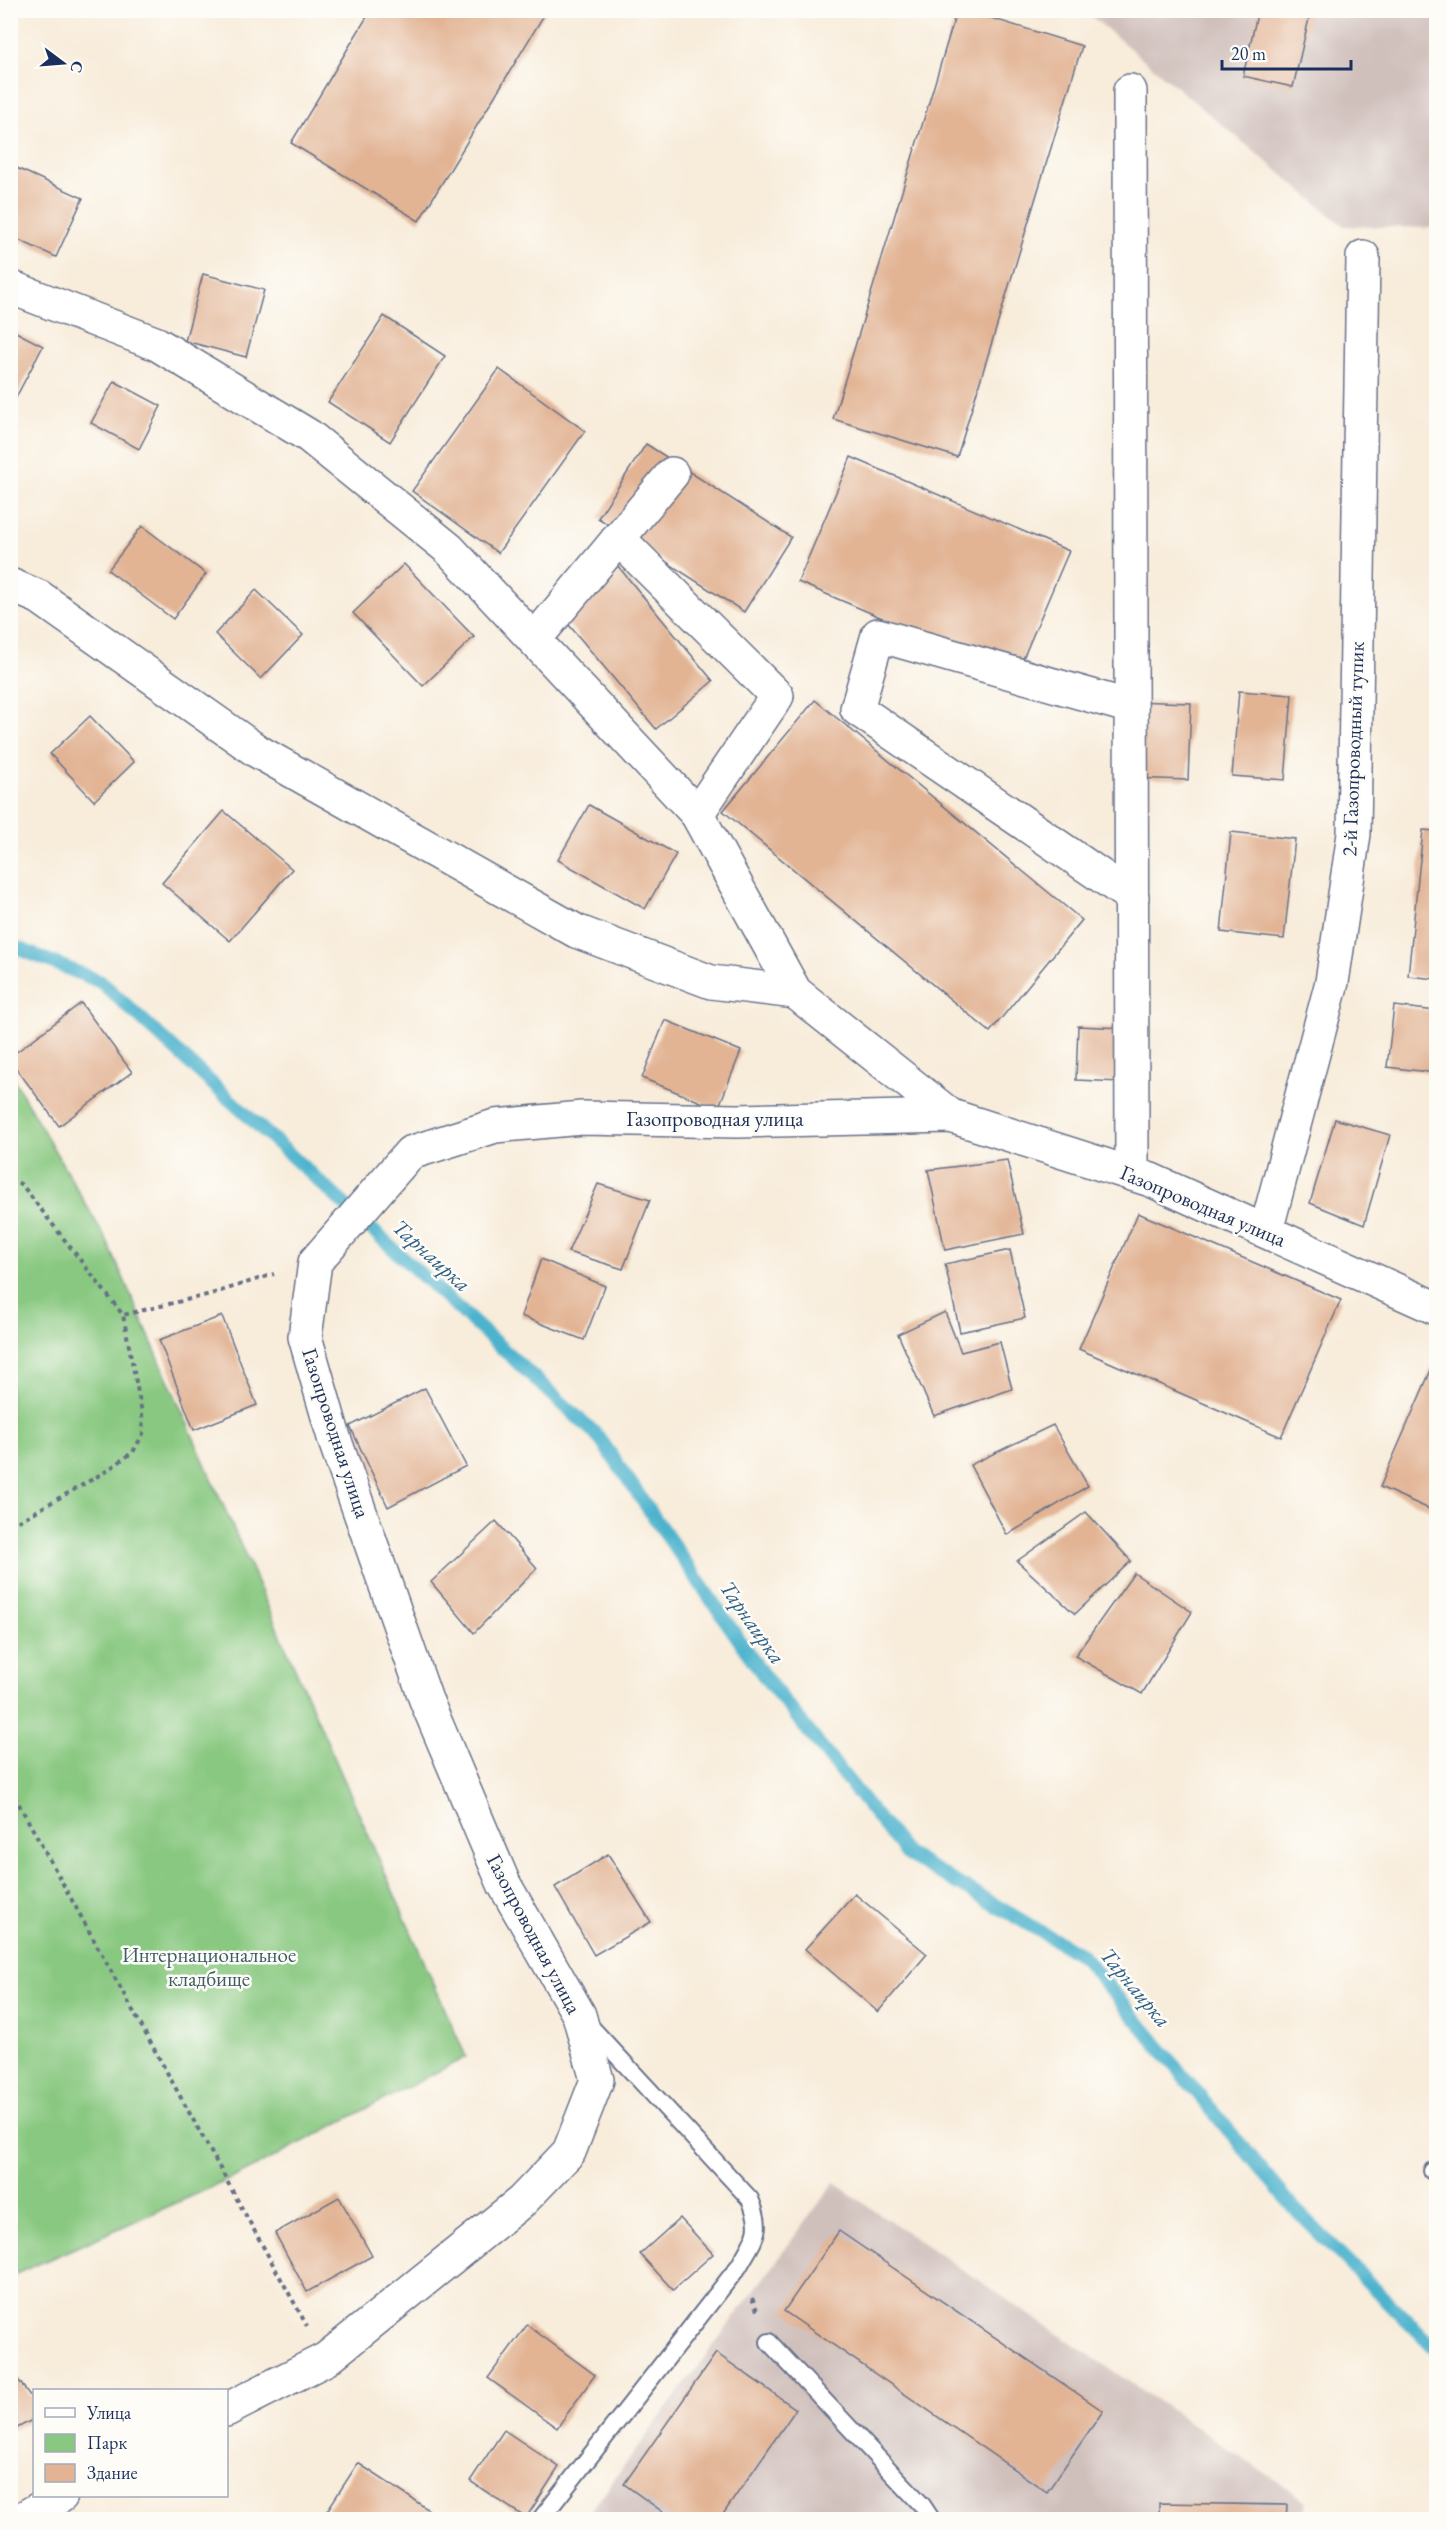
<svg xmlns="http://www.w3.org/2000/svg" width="1447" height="2530" viewBox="0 0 1447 2530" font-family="'EB Garamond',serif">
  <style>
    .industrial { fill: #d0c0bc }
    .green { fill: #88c880; stroke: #527c6f; stroke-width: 1.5 }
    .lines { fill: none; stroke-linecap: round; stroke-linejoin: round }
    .stream { stroke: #4eb3cd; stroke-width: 14 }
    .building { fill: #e2b494 }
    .lane-casing { stroke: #687189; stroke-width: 20 }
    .street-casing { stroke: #687189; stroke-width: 36 }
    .path { stroke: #687189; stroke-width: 4; stroke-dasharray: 4.5 4.5; stroke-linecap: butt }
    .lane { stroke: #fff; stroke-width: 16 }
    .street { stroke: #fff; stroke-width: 33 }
    .labels { text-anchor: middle; stroke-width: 5; stroke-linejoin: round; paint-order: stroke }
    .street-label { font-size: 21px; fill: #1b2f5e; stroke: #fdfcf7 }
    .park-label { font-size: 21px; fill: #3c5d68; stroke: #fdfcf7 }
    .water-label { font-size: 22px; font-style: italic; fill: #2d5d85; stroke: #fdfcf7 }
  </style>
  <rect width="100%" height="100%" fill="#fdfcf7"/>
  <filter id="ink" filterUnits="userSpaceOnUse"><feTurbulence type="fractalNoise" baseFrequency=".0167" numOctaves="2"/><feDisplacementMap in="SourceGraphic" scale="12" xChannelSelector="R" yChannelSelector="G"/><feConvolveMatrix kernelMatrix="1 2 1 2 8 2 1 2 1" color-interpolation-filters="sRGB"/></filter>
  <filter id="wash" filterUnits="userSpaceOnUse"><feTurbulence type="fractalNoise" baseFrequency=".008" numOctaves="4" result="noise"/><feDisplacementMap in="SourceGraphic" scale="24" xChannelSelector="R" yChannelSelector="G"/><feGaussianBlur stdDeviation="1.35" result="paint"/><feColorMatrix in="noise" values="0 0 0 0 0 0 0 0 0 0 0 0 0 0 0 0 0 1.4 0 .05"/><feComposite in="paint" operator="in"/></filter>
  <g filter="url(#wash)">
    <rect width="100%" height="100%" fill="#f8ecda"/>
    <!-- industrial -->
    <g class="industrial">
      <polygon points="1085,11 1436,11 1436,228 1344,226"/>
      <polygon points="834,2183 1306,2501 1306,2520 584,2520"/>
    </g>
    <!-- green -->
    <polygon class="green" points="10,1073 107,1241 466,2057 237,2176 11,2276"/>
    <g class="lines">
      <!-- stream -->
      <polyline class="stream" points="10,945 101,982 598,1436 764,1676 907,1854 1083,1956 1293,2207 1436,2350"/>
    </g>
    <g id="blocks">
      <!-- building -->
      <g class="building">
        <polygon points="371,10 547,10 419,221 291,143"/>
        <polygon points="957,10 965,10 1082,46 957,457 833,419"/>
        <polygon points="1258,10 1311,10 1293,87 1243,76"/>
        <polygon points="10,165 83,198 56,257 10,236"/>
        <polygon points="203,274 264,290 246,357 185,341"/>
        <polygon points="384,316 445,356 390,442 328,402"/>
        <polygon points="10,329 43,346 13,403 10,402"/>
        <polygon points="499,369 585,431 498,553 412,491"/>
        <polygon points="114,381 161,406 139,449 91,423"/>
        <polygon points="646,444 791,537 744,612 598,518"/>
        <polygon points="851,457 1069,551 1016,675 798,582"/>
        <polygon points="142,526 206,574 173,619 108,570"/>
        <polygon points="404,564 474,637 423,686 353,613"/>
        <polygon points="617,565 713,681 656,729 559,613"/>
        <polygon points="256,590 303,635 261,679 215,634"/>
        <polygon points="1239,691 1292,695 1285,780 1232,776"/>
        <polygon points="815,700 1082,920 990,1032 723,811"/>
        <polygon points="1131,701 1191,703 1188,780 1129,778"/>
        <polygon points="90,716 134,762 94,801 50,754"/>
        <polygon points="589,805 676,854 645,909 558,860"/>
        <polygon points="224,811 292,869 230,941 162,883"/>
        <polygon points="1423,830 1436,831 1436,979 1408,976"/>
        <polygon points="1231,832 1295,839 1284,939 1221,932"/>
        <polygon points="81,1003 132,1072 59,1126 10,1060 10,1057"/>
        <polygon points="1394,1006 1436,1011 1436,1073 1387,1067"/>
        <polygon points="665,1020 741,1051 718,1109 642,1078"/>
        <polygon points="1078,1026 1123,1028 1121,1082 1076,1080"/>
        <polygon points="1335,1119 1390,1135 1364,1225 1310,1203"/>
        <polygon points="1007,1160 1024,1234 945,1250 928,1170"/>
        <polygon points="598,1184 650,1200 623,1269 568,1252"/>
        <polygon points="1138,1213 1341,1300 1281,1437 1079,1349"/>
        <polygon points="1010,1250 1025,1318 960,1332 945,1264"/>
        <polygon points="541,1259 605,1286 584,1340 521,1316"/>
        <polygon points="945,1312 961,1352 1000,1342 1012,1389 934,1416 898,1334"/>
        <polygon points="222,1316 257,1405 194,1430 159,1340"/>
        <polygon points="1434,1363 1436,1364 1436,1512 1380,1487"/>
        <polygon points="425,1388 466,1466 388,1507 350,1426"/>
        <polygon points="1053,1425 1088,1486 1007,1535 970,1465"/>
        <polygon points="1086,1512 1131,1561 1075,1614 1017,1561"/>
        <polygon points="496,1521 537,1568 474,1633 431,1582"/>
        <polygon points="1134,1573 1192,1612 1142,1694 1075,1656"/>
        <polygon points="608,1854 651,1922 594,1955 555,1887"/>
        <polygon points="855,1894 927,1954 878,2012 805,1949"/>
        <polygon points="339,2197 372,2256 307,2292 275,2233"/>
        <polygon points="680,2218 713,2254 673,2290 640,2254"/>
        <polygon points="839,2231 1103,2411 1047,2492 784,2311"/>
        <polygon points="527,2325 595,2375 557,2428 488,2378"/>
        <polygon points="716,2353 796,2409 719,2520 674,2520 624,2484"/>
        <polygon points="10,2369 34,2401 34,2419 10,2432"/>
        <polygon points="504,2430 559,2467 526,2518 470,2481"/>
        <polygon points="358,2463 438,2516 436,2520 321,2520"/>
        <polygon points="1159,2503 1287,2505 1286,2520 1159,2520"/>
      </g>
    </g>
  </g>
  <g filter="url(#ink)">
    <use href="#blocks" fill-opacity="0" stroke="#687189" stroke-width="1.5"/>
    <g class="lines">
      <!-- lane casing -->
      <g class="lane-casing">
        <g id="lane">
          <polyline points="1432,2171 1436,2172"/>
          <polyline points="769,2342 922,2505 932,2520"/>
          <path d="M540,2520l199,-254c16,-29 25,-35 11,-67l-162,-175"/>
        </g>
      </g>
      <!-- street casing -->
      <g class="street-casing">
        <g id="street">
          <polyline points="1130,91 1132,1174"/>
          <polyline points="10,287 157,344 309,436 449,549 697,814 795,992 951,1116"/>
          <polyline points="618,538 777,696 697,814"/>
          <polyline points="10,585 39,597 257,751 576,931 711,982 795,992"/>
          <polyline points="534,640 672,474"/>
          <polyline points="1131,707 878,635 857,709 1132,897"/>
          <polyline points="1266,1231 1332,982 1354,834 1363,257"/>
          <polyline points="226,2410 326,2359 522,2201 569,2152 597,2080 579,2015 504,1884 426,1700 335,1441 305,1337 315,1262 410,1153 495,1126 582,1118 737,1121 951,1116 1151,1180 1436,1308"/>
          <polyline points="20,2520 61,2496"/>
        </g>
      </g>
      <!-- path -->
      <g class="path">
        <polyline points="10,1178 22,1185 123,1315 211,1294 274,1274"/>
        <polyline points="10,1526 105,1472 133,1452 143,1434 142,1413 123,1315"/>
        <polyline points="10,1788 307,2326"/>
        <polyline points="752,2298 758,2313"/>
      </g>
      <!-- lane -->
      <use href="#lane" class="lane"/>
      <!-- street -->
      <use href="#street" class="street"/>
    </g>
  </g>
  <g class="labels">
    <!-- street labels -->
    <g class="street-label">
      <text transform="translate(1353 749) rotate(-88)" y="7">2-й Газопроводный тупик</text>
      <text x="715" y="1126">Газопроводная улица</text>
      <text transform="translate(1203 1206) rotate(23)" y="7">Газопроводная улица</text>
      <text transform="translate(336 1433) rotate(72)" y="7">Газопроводная улица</text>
      <text transform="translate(534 1934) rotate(62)" y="7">Газопроводная улица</text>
    </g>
    <!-- park labels -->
    <g class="park-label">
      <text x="209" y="1962">Интернациональное<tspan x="209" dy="24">кладбище</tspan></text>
    </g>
    <!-- water labels -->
    <g class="water-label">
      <text transform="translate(432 1255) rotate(42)" y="8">Тарнаирка</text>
      <text transform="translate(753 1622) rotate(55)" y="8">Тарнаирка</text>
      <text transform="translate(1136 1987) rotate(50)" y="8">Тарнаирка</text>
    </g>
  </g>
  <!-- margin -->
  <rect width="1447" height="2530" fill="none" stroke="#fdfcf7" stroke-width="36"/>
  <!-- legend -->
  <rect x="33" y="2389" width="195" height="108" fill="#fdfcf7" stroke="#a3aaba" stroke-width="1.5"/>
  <rect x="45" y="2408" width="30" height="9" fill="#ffffff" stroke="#a3aaba" stroke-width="1.5"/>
  <text x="87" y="2419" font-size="18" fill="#1b2f5e">Улица</text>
  <rect x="45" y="2434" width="30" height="18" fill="#88c880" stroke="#a3aaba" stroke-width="1.5"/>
  <text x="87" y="2449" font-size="18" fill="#1b2f5e">Парк</text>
  <rect x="45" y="2464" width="30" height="18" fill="#e2b494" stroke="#a3aaba" stroke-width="1.5"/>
  <text x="87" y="2479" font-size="18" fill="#1b2f5e">Здание</text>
  <!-- north arrow -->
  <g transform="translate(63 63) rotate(106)" stroke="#fdfcf7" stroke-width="4.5" paint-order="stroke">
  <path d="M0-4.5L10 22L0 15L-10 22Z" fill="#1b2f5e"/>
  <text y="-9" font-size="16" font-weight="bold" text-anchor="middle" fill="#1b2f5e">С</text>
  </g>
  <!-- scale -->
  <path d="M1222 60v9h129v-9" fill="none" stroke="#1b2f5e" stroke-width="3"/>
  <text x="1231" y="60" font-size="18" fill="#1b2f5e" stroke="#fdfcf7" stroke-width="4.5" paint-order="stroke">20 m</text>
</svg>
